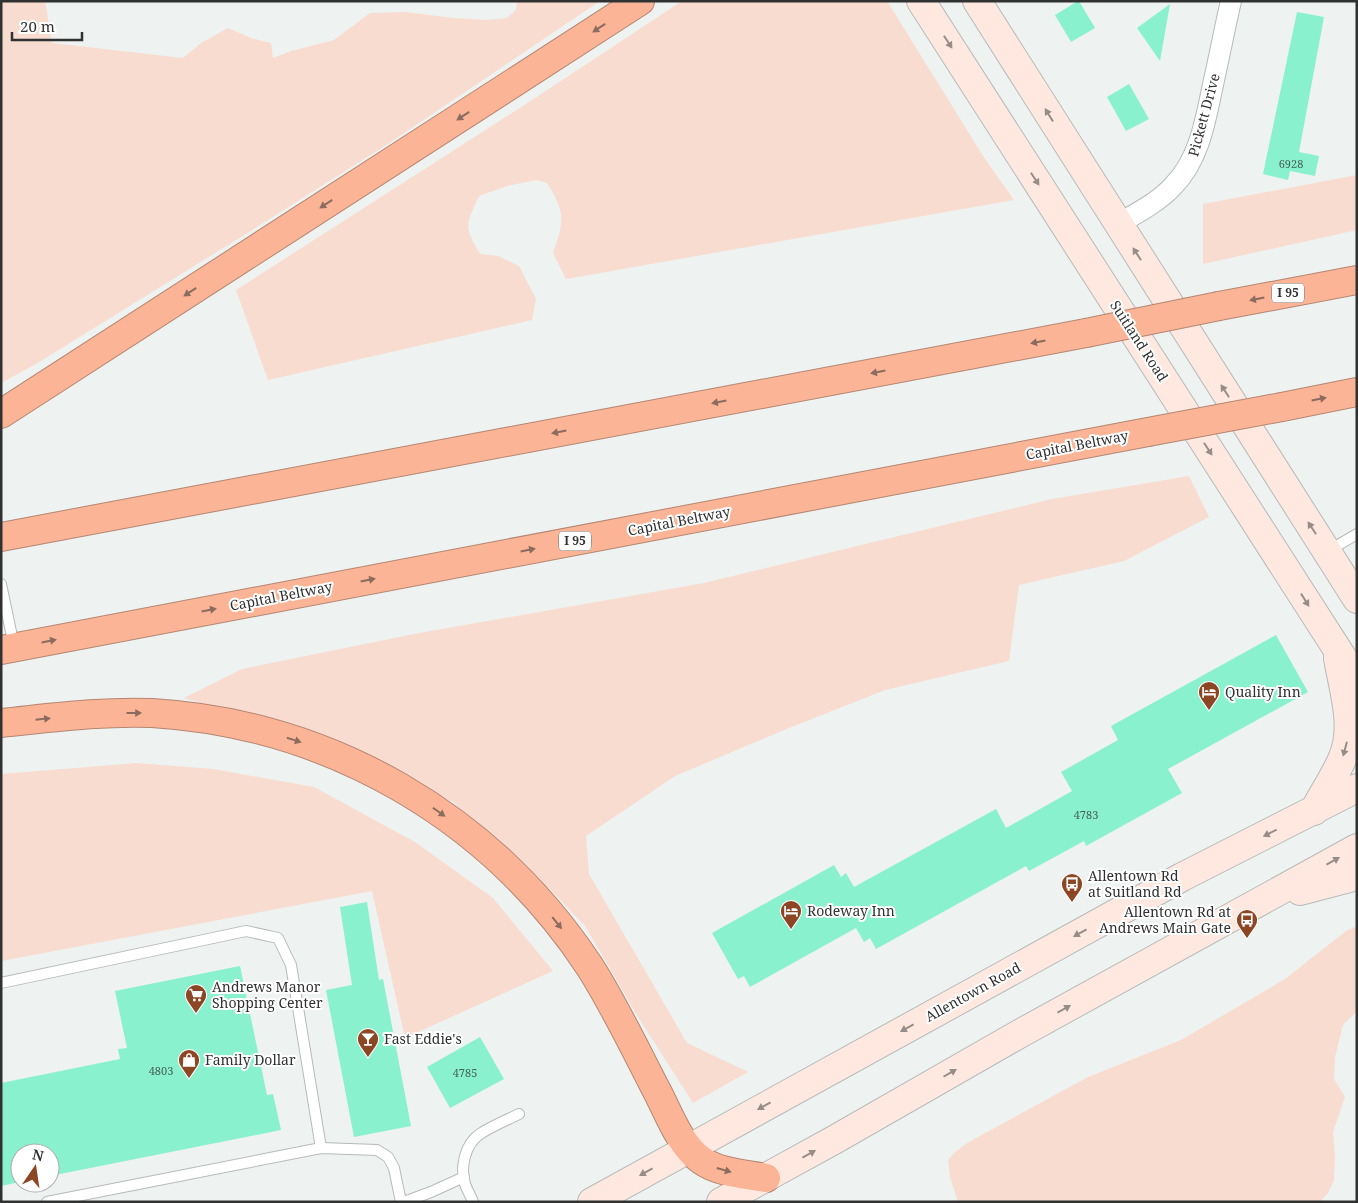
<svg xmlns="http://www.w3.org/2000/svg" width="1358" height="1203" viewBox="0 0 1358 1203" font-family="'Noto Serif',serif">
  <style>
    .green { fill: #f8dcd0 }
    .building { fill: #8af1ce }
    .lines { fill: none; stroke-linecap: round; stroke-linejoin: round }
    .service-casing { stroke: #b6bab9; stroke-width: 12 }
    .minor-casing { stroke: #b6bab9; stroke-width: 22 }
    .secondary-casing { stroke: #b6bab9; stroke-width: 30 }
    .motorway-casing { stroke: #b48672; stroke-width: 30 }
    .service { stroke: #fff; stroke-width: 10 }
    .minor { stroke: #fff; stroke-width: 20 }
    .secondary { stroke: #fee8df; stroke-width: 28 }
    .motorway { stroke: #fbb495; stroke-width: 28 }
    .motorway-bridge-casing { stroke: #b48672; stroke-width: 30; stroke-linecap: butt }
    .motorway-bridge { stroke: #fbb495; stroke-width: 28 }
    .oneway { fill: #8b6c5e }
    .oneway2 { fill: #978d88 }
    .labels { text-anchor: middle; stroke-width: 4; stroke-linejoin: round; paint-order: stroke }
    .number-label { font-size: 11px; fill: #466258 }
    .shield { fill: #fff; stroke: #6e706f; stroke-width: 1 }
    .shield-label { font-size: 12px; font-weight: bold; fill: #303231 }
    .street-label { font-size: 14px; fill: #303231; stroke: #fff }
    .poi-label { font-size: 14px; fill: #303231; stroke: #fff; text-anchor: start }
  </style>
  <rect width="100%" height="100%" fill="#eef2f1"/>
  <!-- green -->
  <g class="green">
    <polygon points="1,1 45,1 52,43 183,58 201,43 228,28 251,38 271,43 273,58 291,51 334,40 370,13 405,12 454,18 487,20 507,18 516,10 517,1 600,1 391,142 241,237 36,364 1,383"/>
    <path d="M682,1h205l98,158 29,41 -448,79 -13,-26c11,-32 13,-40 -6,-70l-11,-3 -29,6 -28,10c-13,29 -16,30 1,58l18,2 21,10 17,33 -4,21 -264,60 -32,-90 290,-186z"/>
    <polygon points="1357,175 1357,230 1203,264 1203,204"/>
    <polygon points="1189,476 1209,517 1124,561 1019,585 1009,661 885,690 789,728 675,776 586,836 589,874 687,1043 748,1072 693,1103 638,1017 585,926 522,860 453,802 334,743 184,698 242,669 414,634 704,583 1052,499"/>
    <polygon points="137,763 213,769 314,787 415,842 493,898 553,971 405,1038 372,891 1,961 1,774"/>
    <polygon points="1357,926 1357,1011 1343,1025 1335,1057 1334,1079 1345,1097 1333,1132 1335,1155 1334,1180 1328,1193 1320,1202 958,1202 950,1177 948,1160 954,1153 967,1143 1088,1077 1181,1040 1285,979 1346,931"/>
  </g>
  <!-- building -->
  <g class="building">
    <polygon points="1078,1 1079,1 1095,28 1071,42 1055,15"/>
    <polygon points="1170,4 1160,61 1137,28"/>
    <polygon points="1297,12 1324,17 1299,152 1319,156 1315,176 1290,171 1288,180 1263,174"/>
    <polygon points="1129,84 1149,119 1126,131 1107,97"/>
    <polygon points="1276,635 1308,692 1168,769 1182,793 1086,846 1084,841 1029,871 1026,866 876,949 870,938 864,942 856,928 750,987 744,976 738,979 712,933 834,865 841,877 846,873 854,887 996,809 1006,828 1072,791 1061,772 1118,740 1111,726"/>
    <polygon points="367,902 379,980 383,979 411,1126 354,1137 326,990 352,985 340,907"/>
    <polygon points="240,966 267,1095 273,1094 281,1130 50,1176 50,1153 20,1153 20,1182 1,1186 1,1083 120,1059 118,1049 127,1048 115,991"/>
    <polygon points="480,1037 504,1079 450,1108 427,1067"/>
  </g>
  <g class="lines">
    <!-- service casing -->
    <g class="service-casing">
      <g id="service">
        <polyline points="1328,551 1357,534"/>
        <polyline points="1,584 14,646"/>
        <polyline points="1,983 246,931 278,938 291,965 321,1148"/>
        <polyline points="47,1202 321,1148 377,1150 388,1157 394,1168 401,1202"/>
        <polyline points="404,1202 431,1192 464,1177"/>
        <path d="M473,1202c-2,-6 -6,-12 -8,-18 -5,-17 0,-40 15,-50 12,-8 27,-14 39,-20"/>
      </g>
    </g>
    <!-- minor casing -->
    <g class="minor-casing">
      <path id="minor" d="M1118,224c19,-11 41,-22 56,-39 27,-28 32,-69 40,-105 6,-27 11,-53 17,-79"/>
    </g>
    <!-- secondary casing -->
    <g class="secondary-casing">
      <g id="secondary">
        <polyline points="921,1 1357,680"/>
        <polyline points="977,1 1357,599"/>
        <path d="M1314,811c9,-18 22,-36 29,-54 13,-31 0,-68 -5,-99"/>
        <polyline points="1300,891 1357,876"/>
        <polyline points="592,1202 1182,877 1357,788"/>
        <polyline points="721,1202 834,1140 1021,1033 1357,848"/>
      </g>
    </g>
    <!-- motorway casing -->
    <g class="motorway-casing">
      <g id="motorway">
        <polyline points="1219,306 1357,280"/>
        <polyline points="1282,407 1357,392"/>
        <polyline points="1,414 640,1"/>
        <polyline points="1,537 1086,333"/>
        <polyline points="1,650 1148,432"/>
        <path d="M1,723c50,-5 100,-12 151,-10 179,11 339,104 438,254 26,41 47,86 69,128 11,22 22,51 42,65 18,13 44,14 65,18"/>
      </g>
    </g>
    <!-- service -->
    <use href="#service" class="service"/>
    <!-- minor -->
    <use href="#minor" class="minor"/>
    <!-- secondary -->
    <use href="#secondary" class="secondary"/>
    <!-- motorway -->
    <use href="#motorway" class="motorway"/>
    <!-- motorway-bridge casing -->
    <g class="motorway-bridge-casing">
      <g id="motorway-bridge">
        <polyline points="1086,333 1219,306"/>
        <polyline points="1148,432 1282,407"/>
      </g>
    </g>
    <!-- motorway-bridge -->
    <use href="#motorway-bridge" class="motorway-bridge"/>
  </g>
  <!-- one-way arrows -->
  <defs><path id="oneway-solid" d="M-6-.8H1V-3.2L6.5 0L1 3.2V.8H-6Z" transform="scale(1.25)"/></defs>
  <g class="oneway">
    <use href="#oneway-solid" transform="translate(599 28) rotate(147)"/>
    <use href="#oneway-solid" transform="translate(463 116) rotate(147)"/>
    <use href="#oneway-solid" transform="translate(326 204) rotate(147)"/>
    <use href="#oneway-solid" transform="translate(190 292) rotate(147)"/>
    <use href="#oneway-solid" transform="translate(1257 299) rotate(169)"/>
    <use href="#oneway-solid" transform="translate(1038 342) rotate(169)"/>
    <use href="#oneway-solid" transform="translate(878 372) rotate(169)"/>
    <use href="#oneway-solid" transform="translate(1319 399) rotate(-11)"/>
    <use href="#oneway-solid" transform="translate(719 402) rotate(169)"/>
    <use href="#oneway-solid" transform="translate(559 432) rotate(169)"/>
    <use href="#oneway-solid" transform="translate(528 550) rotate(-11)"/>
    <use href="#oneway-solid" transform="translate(368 580) rotate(-11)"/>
    <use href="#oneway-solid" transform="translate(209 610) rotate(-11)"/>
    <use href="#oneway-solid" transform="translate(49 641) rotate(-11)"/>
    <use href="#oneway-solid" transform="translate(134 713)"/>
    <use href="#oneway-solid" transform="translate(43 719) rotate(-6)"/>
    <use href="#oneway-solid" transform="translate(294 740) rotate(17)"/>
    <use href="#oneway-solid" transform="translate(439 812) rotate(35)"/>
    <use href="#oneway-solid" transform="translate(557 923) rotate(51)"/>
    <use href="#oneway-solid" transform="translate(724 1170) rotate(16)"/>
  </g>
  <g class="oneway2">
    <use href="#oneway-solid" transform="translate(948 42) rotate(57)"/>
    <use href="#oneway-solid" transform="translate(1049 115) rotate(-122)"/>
    <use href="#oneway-solid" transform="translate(1035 179) rotate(57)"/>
    <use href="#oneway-solid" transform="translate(1137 254) rotate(-123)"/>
    <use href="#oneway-solid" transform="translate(1225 391) rotate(-123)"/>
    <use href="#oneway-solid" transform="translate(1208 449) rotate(57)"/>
    <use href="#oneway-solid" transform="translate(1312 528) rotate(-123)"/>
    <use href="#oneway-solid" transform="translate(1305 600) rotate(58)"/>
    <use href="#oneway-solid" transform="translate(1345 749) rotate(105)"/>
    <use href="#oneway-solid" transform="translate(1270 833) rotate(153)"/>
    <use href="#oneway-solid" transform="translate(1333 861) rotate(-29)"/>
    <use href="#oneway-solid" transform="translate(1080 933) rotate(151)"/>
    <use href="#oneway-solid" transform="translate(1064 1009) rotate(-29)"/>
    <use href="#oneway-solid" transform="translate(907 1028) rotate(151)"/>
    <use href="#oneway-solid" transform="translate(950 1073) rotate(-30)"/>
    <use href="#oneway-solid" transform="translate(764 1106) rotate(151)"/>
    <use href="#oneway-solid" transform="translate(809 1154) rotate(-29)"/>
    <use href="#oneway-solid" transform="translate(646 1172) rotate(151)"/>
  </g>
  <!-- icons -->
  <defs>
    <g id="hotel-pin" transform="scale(1.125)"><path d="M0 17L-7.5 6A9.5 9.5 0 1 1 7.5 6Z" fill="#8d4623" stroke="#fff"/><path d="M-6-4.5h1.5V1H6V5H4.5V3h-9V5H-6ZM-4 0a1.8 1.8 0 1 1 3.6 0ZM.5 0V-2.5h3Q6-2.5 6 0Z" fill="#fff"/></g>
    <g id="bus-pin" transform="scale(1.125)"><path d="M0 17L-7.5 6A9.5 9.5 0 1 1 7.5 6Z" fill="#8d4623" stroke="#fff"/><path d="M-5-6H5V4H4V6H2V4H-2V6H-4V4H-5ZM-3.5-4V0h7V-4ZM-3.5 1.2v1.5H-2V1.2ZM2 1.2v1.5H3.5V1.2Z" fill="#fff"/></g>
    <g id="supermarket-pin" transform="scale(1.125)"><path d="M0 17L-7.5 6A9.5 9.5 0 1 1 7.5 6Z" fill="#8d4623" stroke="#fff"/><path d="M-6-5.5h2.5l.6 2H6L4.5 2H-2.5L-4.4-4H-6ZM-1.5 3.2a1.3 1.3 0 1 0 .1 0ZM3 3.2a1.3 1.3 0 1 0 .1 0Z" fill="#fff"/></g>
    <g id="bar-pin" transform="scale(1.125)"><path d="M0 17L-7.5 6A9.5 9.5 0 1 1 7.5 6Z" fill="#8d4623" stroke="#fff"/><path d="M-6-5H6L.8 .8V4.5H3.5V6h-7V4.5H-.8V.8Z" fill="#fff"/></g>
    <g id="shop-pin" transform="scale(1.125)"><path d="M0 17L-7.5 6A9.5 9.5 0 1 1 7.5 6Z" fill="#8d4623" stroke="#fff"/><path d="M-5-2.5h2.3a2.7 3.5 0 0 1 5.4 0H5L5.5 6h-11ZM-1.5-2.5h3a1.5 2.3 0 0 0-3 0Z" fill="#fff"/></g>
  </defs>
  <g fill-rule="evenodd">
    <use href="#hotel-pin" x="1209" y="692"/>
    <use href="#bus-pin" x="1072" y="884"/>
    <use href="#hotel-pin" x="791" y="911"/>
    <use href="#bus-pin" x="1247" y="920"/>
    <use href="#supermarket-pin" x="196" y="995"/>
    <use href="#bar-pin" x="368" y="1039"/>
    <use href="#shop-pin" x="189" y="1060"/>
  </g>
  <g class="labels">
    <!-- number labels -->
    <g class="number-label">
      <text x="1291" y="168">6928</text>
      <text x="1086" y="819">4783</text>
      <text x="161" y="1075">4803</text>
      <text x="465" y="1077">4785</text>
    </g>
    <!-- shield labels -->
    <g class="shield">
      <rect x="1272" y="283.5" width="32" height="19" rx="4"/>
      <rect x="559" y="531.5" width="32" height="19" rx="4"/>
    </g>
    <g class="shield-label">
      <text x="1288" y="297">I 95</text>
      <text x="575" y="545">I 95</text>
    </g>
    <!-- street labels -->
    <g class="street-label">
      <text transform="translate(1204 115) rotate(-75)" y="5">Pickett Drive</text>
      <text transform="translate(1139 341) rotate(57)" y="5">Suitland Road</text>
      <text transform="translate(1077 445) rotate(-11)" y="5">Capital Beltway</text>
      <text transform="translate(679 521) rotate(-11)" y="5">Capital Beltway</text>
      <text transform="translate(281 596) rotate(-11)" y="5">Capital Beltway</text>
      <text transform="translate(973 992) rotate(-29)" y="5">Allentown Road</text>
    </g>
    <!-- poi labels -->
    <g class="poi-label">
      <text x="1225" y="697">Quality Inn</text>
      <text x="1088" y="881">Allentown Rd<tspan x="1088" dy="16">at Suitland Rd</tspan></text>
      <text x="807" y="916">Rodeway Inn</text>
      <text x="1231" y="917" text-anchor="end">Allentown Rd at<tspan x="1231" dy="16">Andrews Main Gate</tspan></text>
      <text x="212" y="992">Andrews Manor<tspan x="212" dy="16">Shopping Center</tspan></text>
      <text x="384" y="1044">Fast Eddie's</text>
      <text x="205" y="1065">Family Dollar</text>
    </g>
  </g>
  <!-- border -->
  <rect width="1358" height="1203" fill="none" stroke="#303231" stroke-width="5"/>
  <!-- north arrow -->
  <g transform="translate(35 1168) rotate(13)"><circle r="24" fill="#ffffff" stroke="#acadad"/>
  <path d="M0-4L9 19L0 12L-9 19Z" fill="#8d4623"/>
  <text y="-8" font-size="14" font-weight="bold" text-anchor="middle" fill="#303231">N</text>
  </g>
  <!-- scale -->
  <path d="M12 32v8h70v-8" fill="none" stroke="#303231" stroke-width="2.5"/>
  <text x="20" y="32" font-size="15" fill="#303231" stroke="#ffffff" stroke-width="4" paint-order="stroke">20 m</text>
</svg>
